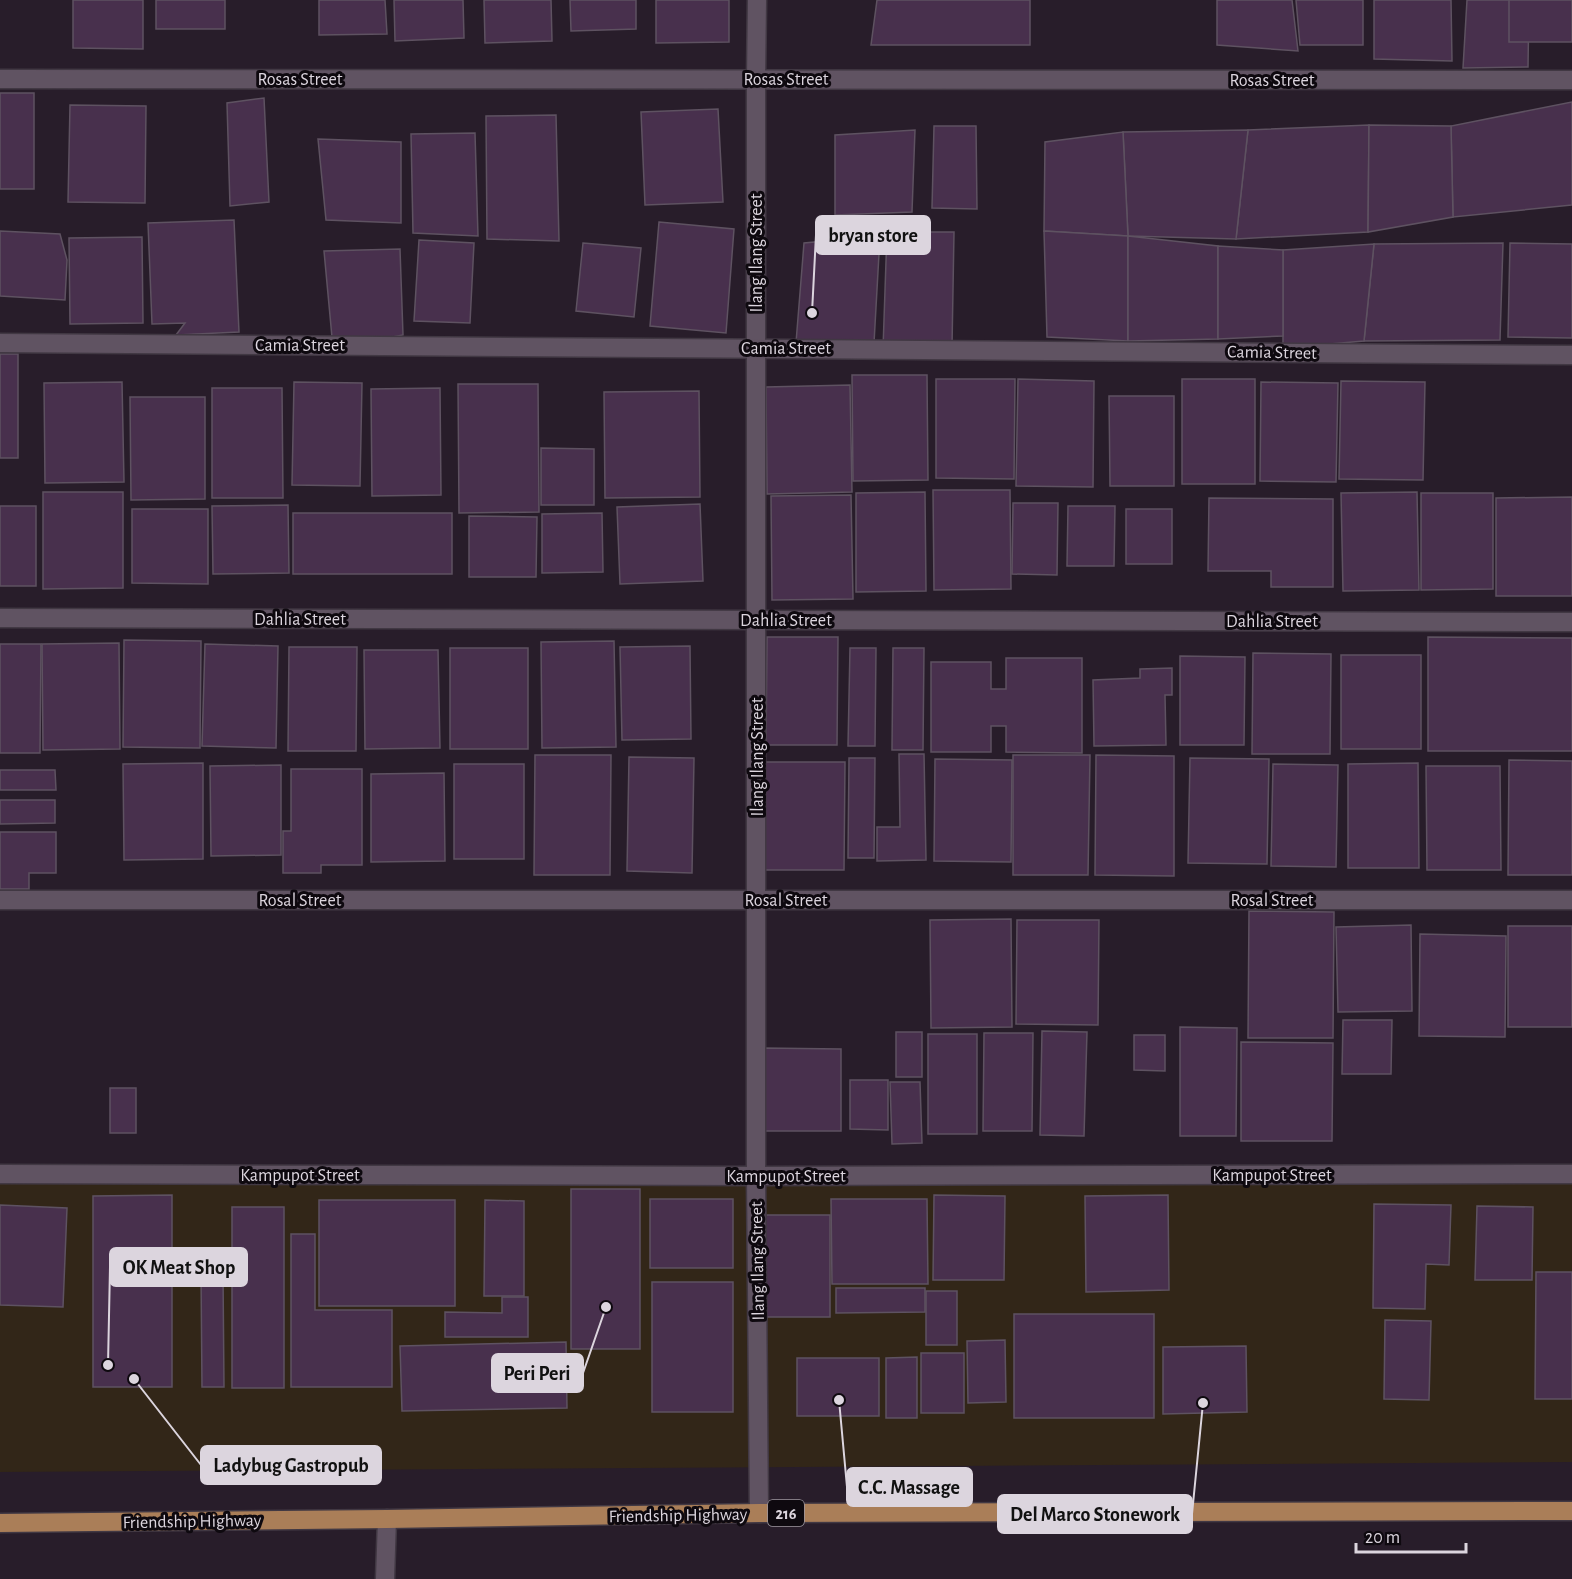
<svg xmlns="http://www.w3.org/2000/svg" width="1572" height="1579" viewBox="0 0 1572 1579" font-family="'Alegreya Sans',sans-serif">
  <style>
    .commercial { fill: #322618 }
    .building { fill: #48304d; stroke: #5e5261; stroke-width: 1.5 }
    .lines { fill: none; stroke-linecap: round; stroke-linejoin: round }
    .minor-casing { stroke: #413843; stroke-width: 21 }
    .major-casing { stroke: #413843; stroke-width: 21 }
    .minor { stroke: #605362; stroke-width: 18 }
    .major { stroke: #aa7e58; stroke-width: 18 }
    .labels { text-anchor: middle; stroke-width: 6; stroke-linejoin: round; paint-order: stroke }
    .shield { fill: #0e090f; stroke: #9e98a0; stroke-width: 1.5 }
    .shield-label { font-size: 16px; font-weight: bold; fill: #dcd5de }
    .street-label { font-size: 18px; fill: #dcd5de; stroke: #0e090f }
    .leader { fill: none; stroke: #dcd5de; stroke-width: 2 }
    .callout-dot { fill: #dcd5de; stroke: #0e090f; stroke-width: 2 }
    .callout { fill: #dcd5de; stroke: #dcd5de; stroke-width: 2 }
    .callout-label { font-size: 20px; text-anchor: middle; font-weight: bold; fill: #111 }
  </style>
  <rect width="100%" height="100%" fill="#281d2a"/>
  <!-- commercial -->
  <polygon class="commercial" points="0,1180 1572,1184 1572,1462 0,1472"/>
  <!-- building -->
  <g class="building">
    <polygon points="73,0 143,0 143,49 73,48"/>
    <rect x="156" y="0" width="69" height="29"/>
    <polygon points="319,0 385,0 387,34 319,35"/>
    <polygon points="394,0 463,0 464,38 395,41"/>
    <polygon points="484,0 551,0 552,41 485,43"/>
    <polygon points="570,0 636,0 636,29 571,31"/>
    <polygon points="656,0 729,0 729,42 656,43"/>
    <polygon points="877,0 1030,0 1030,45 871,45"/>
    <polygon points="1217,0 1292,0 1298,51 1217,45"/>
    <polygon points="1296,0 1363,0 1363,45 1300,45"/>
    <polygon points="1374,0 1451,0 1452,61 1374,59"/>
    <polygon points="1467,0 1529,0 1528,67 1463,68"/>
    <rect x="1509" y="0" width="63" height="42"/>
    <rect x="0" y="93" width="34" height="96"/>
    <polygon points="264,98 269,202 230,206 227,103"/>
    <polygon points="1572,102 1572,205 1453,217 1451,126"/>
    <polygon points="70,105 146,106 145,203 68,202"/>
    <polygon points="718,109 723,202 645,205 641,112"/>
    <polygon points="556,115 559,241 487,239 486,116"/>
    <polygon points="1369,125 1368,232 1236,239 1248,130"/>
    <polygon points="1369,125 1451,126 1453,217 1368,232"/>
    <polygon points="934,126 976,126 977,209 932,208"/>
    <polygon points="915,130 912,212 835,215 835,135"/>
    <polygon points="1248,130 1236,239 1128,236 1123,132"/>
    <polygon points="1123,132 1128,236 1044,231 1045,142"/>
    <polygon points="475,133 478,236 413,233 411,134"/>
    <polygon points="318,139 401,142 401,223 326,220"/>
    <polygon points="234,220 239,332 176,335 185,323 152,324 148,223"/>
    <polygon points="659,222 734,229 726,333 650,326"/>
    <polygon points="0,231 60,234 67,260 65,300 0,296"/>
    <polygon points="1044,231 1128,236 1128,341 1047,337"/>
    <polygon points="887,232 954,232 952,347 883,349"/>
    <polygon points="880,236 874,343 795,355 804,243"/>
    <polygon points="1128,236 1218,246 1218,339 1128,341"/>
    <polygon points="142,237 143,323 70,324 69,238"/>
    <polygon points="419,240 474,243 470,323 414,321"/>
    <polygon points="583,243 641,248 634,317 576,311"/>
    <polygon points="1503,243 1500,340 1364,341 1374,244"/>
    <polygon points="1510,243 1572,244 1572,338 1508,337"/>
    <polygon points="1374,244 1364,341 1283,348 1283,250"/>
    <polygon points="1218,246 1283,250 1283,336 1218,339"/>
    <polygon points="400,249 403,335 333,348 324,251"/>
    <rect x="0" y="354" width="18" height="104"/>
    <polygon points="852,375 927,375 928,480 853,481"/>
    <polygon points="936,379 1015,379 1014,479 936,478"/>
    <polygon points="1018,379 1094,381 1093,487 1016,486"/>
    <rect x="1182" y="379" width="73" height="105"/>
    <polygon points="1341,381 1425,382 1423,480 1339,479"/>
    <polygon points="122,382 124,482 45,483 44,383"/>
    <polygon points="294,382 362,383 360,486 292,485"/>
    <polygon points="1261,382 1338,383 1336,482 1260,481"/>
    <polygon points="458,384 538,384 539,512 459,513"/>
    <polygon points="850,385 852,492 767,494 766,387"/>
    <polygon points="212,388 282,388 283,498 212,498"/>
    <polygon points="440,388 441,495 372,496 371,389"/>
    <polygon points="699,391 700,497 605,498 604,392"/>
    <polygon points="1109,396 1174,396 1174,486 1110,486"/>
    <polygon points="130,397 205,397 205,499 131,500"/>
    <polygon points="541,448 594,449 594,505 541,505"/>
    <polygon points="933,490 1010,490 1011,589 934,590"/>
    <polygon points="43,492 123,492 123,588 43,589"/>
    <polygon points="925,492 926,591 856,592 856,493"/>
    <polygon points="1417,492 1419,590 1343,591 1341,493"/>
    <polygon points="1421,493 1493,493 1493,589 1421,590"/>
    <polygon points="851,495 853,599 772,600 771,496"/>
    <polygon points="1572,497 1572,596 1496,596 1496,498"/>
    <polygon points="1209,498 1333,499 1333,587 1271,587 1271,571 1208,571"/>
    <polygon points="1013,503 1058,503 1057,575 1012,574"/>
    <polygon points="700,504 703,581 620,584 617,507"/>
    <polygon points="288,505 289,573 213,574 212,506"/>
    <rect x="0" y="506" width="36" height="80"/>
    <polygon points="1068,506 1115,506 1114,566 1067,566"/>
    <polygon points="132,509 208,509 208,584 132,583"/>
    <rect x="1126" y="509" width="46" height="55"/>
    <rect x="293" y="513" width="159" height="61"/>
    <polygon points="602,513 603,572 542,573 542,514"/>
    <polygon points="469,516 537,517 536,577 469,577"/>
    <polygon points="767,637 838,637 837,745 766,745"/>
    <polygon points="1428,637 1572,638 1572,751 1428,751"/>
    <polygon points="124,640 201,641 200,748 123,747"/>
    <polygon points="614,641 616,747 542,748 541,642"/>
    <polygon points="119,643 120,749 43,750 42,644"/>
    <polygon points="0,644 41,644 40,753 0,753"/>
    <polygon points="205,644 278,646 276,748 202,746"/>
    <polygon points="690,646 691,739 622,740 620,647"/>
    <polygon points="289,647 357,647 356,751 288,751"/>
    <rect x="450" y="648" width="78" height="101"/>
    <polygon points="850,648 876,648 875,746 848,746"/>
    <polygon points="893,648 924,648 923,750 892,750"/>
    <polygon points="364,650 438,650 440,748 365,749"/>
    <polygon points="1253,653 1331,654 1330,754 1252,754"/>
    <rect x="1341" y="655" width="80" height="94"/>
    <polygon points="1180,656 1245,657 1244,745 1180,745"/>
    <polygon points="1006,658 1082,658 1082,753 1006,752 1006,726 991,726 991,752 931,752 931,662 991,662 991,689 1006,689"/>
    <polygon points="1172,668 1172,695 1165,695 1166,745 1094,746 1093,680 1140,678 1140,669"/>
    <polygon points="899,754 924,754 926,860 877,861 877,827 900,827"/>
    <polygon points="535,755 611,755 610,875 534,875"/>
    <polygon points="1013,755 1090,755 1088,875 1013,875"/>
    <polygon points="1096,755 1174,756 1174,876 1095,875"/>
    <polygon points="629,757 694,758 692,873 627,871"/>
    <polygon points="849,758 875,758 874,858 848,858"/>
    <polygon points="1190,758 1269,759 1267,864 1188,863"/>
    <polygon points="935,759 1012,760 1011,862 934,861"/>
    <polygon points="1509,760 1572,761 1572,875 1508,875"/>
    <polygon points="761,762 845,762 844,870 761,870"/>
    <polygon points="203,763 203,859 124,860 123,764"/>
    <polygon points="1418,763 1419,868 1348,868 1348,764"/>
    <rect x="454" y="764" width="70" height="95"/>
    <polygon points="1273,764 1338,765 1336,867 1271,866"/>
    <polygon points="281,765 281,855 211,856 210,766"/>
    <polygon points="1426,766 1500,766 1501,870 1427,870"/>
    <polygon points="291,769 362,769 362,865 321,865 321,873 283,873 283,831 291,831"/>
    <polygon points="0,770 55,770 56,790 0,790"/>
    <polygon points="444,773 445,861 371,862 371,774"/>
    <polygon points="0,800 55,800 55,823 0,824"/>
    <polygon points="0,832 56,832 56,873 29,873 29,889 0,889"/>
    <polygon points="1249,911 1334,912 1333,1038 1248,1038"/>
    <polygon points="1011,919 1012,1027 931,1028 930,920"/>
    <polygon points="1017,920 1099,920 1098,1025 1016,1024"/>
    <polygon points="1411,925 1412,1011 1338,1012 1336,927"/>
    <rect x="1508" y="926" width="64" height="101"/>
    <polygon points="1420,934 1506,936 1505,1037 1419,1036"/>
    <polygon points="1343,1020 1392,1020 1391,1074 1342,1074"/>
    <polygon points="1180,1027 1237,1028 1236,1136 1180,1136"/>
    <polygon points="1042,1031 1087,1032 1084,1136 1040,1135"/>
    <rect x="896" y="1032" width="26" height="45"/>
    <polygon points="984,1033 1033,1033 1032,1131 983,1131"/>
    <rect x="928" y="1034" width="49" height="100"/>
    <polygon points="1134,1035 1165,1035 1165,1071 1134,1070"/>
    <polygon points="1241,1042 1333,1043 1332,1141 1241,1141"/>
    <polygon points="763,1048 841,1049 841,1131 763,1131"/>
    <polygon points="850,1080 888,1080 888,1130 850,1129"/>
    <polygon points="890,1082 920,1082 922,1143 892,1144"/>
    <rect x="110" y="1088" width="26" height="45"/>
    <rect x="571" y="1189" width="69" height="160"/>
    <polygon points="172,1195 172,1387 93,1387 93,1196"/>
    <polygon points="934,1195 1005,1196 1004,1280 933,1280"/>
    <polygon points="1168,1195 1169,1290 1086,1292 1085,1196"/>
    <rect x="650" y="1199" width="83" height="69"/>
    <polygon points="831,1199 927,1199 928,1284 832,1284"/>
    <rect x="319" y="1200" width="136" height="106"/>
    <polygon points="485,1200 524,1201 524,1296 484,1296"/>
    <polygon points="1374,1204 1451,1205 1449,1265 1426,1264 1425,1309 1373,1308"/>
    <polygon points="0,1205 67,1208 63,1307 0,1305"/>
    <polygon points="1477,1206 1533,1207 1532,1280 1475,1280"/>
    <rect x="232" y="1207" width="52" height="181"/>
    <rect x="760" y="1215" width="70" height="102"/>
    <polygon points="291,1234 315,1234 315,1310 392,1310 392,1387 291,1387"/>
    <polygon points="1536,1272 1572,1272 1572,1399 1535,1399"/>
    <polygon points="201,1273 223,1273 224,1387 202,1387"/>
    <rect x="652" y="1282" width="81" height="130"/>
    <polygon points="836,1288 925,1288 925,1312 836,1313"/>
    <rect x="926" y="1291" width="31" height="54"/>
    <polygon points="502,1297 528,1297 528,1337 445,1337 445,1312 502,1313"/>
    <rect x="1014" y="1314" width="140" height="104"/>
    <polygon points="1385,1320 1431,1321 1429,1400 1384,1399"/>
    <polygon points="1005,1340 1006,1402 968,1403 967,1341"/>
    <polygon points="566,1342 567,1408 402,1411 400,1346"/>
    <polygon points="1246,1346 1247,1412 1163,1414 1163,1347"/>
    <rect x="921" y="1353" width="43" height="60"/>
    <polygon points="917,1357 917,1418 886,1418 886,1358"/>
    <rect x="797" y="1358" width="82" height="58"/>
  </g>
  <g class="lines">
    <!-- minor casing -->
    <g class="minor-casing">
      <g id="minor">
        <polyline points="757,0 756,79 756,1176 759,1513"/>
        <polyline points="0,79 1572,80"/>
        <polyline points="0,343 1572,355"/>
        <polyline points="0,618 1572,622"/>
        <polyline points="0,900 1572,900"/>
        <polyline points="0,1174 756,1176 1572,1174"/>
        <polyline points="385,1579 387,1519"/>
      </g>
    </g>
    <!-- major casing -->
    <g class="major-casing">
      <polyline id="major" points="0,1523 387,1519 759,1513 1572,1511"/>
    </g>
    <!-- minor -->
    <use href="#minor" class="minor"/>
    <!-- major -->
    <use href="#major" class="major"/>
  </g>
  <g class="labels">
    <!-- shield labels -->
    <rect class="shield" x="768" y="1500" width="36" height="26" rx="4.5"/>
    <g class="shield-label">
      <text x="786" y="1519">216</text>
    </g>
    <!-- street labels -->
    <g class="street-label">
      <text x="300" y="85">Rosas Street</text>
      <text x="786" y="85">Rosas Street</text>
      <text x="1272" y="86">Rosas Street</text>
      <text transform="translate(756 253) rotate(-90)" y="6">Ilang Ilang Street</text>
      <text x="300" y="351">Camia Street</text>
      <text x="786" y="354">Camia Street</text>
      <text transform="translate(1272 352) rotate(1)" y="6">Camia Street</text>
      <text x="300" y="625">Dahlia Street</text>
      <text x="786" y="626">Dahlia Street</text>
      <text x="1272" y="627">Dahlia Street</text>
      <text transform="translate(757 757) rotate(-90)" y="6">Ilang Ilang Street</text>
      <text x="300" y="906">Rosal Street</text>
      <text x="786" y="906">Rosal Street</text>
      <text x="1272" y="906">Rosal Street</text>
      <text x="300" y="1181">Kampupot Street</text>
      <text x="1272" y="1181">Kampupot Street</text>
      <text x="786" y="1182">Kampupot Street</text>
      <text transform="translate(757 1261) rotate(-91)" y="6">Ilang Ilang Street</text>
      <text transform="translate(678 1515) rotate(-1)" y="6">Friendship Highway</text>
      <text transform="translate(192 1521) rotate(-1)" y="6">Friendship Highway</text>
    </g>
  </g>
  <!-- callouts -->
  <path class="leader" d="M812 313L816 235M108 1365L110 1267M606 1307L583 1373M134 1379L201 1465M839 1400L847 1487M1203 1403L1192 1514"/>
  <g class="callout-dot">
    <circle cx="812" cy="313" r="6"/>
    <circle cx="108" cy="1365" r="6"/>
    <circle cx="606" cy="1307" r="6"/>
    <circle cx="134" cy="1379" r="6"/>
    <circle cx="839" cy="1400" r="6"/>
    <circle cx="1203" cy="1403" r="6"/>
  </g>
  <g class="callout">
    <rect x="816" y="216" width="114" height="38" rx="6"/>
    <rect x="110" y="1248" width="137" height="38" rx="6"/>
    <rect x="492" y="1354" width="91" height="38" rx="6"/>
    <rect x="201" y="1446" width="180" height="38" rx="6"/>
    <rect x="847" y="1468" width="125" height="38" rx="6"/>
    <rect x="998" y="1495" width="194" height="38" rx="6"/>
  </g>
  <g class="callout-label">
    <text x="873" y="242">bryan store</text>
    <text x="179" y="1274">OK Meat Shop</text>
    <text x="537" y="1380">Peri Peri</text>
    <text x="291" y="1472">Ladybug Gastropub</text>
    <text x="909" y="1494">C.C. Massage</text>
    <text x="1095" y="1521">Del Marco Stonework</text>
  </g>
  <!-- scale -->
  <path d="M1356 1543v9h110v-9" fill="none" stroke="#dcd5de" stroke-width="3"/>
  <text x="1365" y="1543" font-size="18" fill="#dcd5de" stroke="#0e090f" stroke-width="4.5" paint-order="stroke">20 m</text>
</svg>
